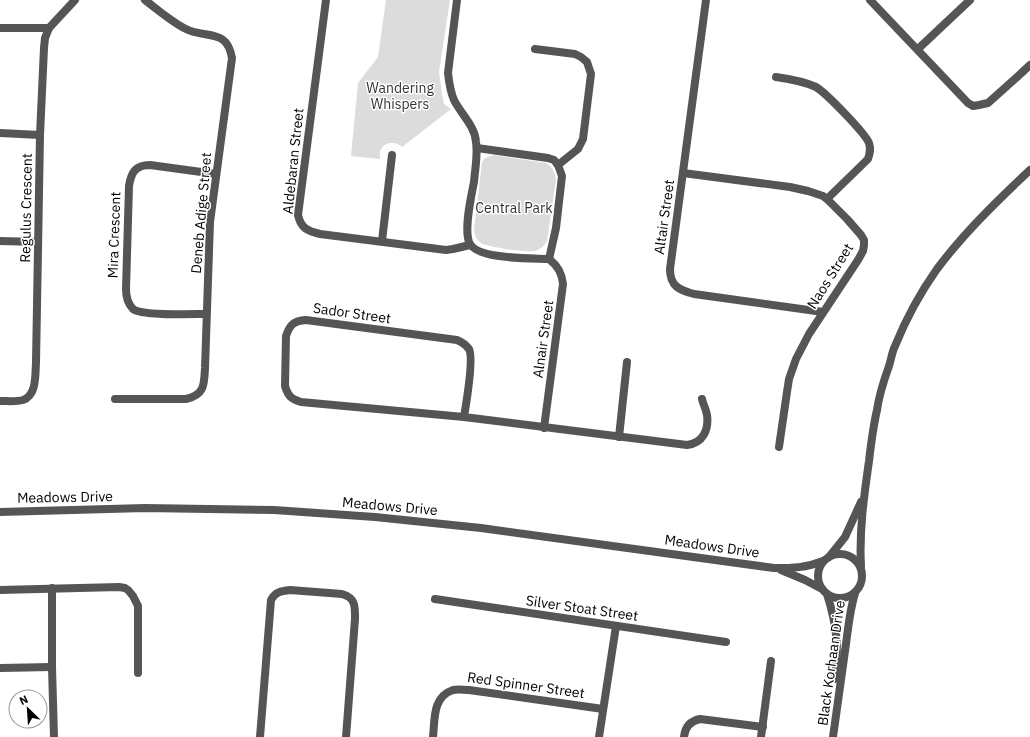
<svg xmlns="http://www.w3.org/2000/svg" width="1030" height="737" viewBox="0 0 1030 737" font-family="'IBM Plex Sans',sans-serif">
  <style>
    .green { fill: #dcdcdc }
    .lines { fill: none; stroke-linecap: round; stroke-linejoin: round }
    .minor { stroke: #555; stroke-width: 8 }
    .tertiary { stroke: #555; stroke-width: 8 }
    .labels { text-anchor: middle; stroke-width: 3; stroke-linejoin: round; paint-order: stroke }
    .park-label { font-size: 14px; fill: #333; stroke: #fff }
    .street-label { font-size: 14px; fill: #000; stroke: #fff }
  </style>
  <rect width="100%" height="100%" fill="#fff"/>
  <!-- green -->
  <g class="green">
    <path d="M386,0h64l-11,72 3,22 2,10 7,5 -49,38c-6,-6 -17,-5 -21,2 -2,3 -1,7 -1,10l-29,-3 7,-73 20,-26z"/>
    <path d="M494,155l52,8c7,4 9,9 10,17l-9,61c-3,5 -6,8 -12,10 -7,2 -48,-4 -54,-8 -5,-3 -6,-8 -7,-13l8,-68 3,-4z"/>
  </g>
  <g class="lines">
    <!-- minor -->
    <g class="minor">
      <path d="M326,0l-28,215c3,13 9,16 22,19l126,16 7,-1 17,-4"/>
      <path d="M457,0l-9,73c1,9 2,18 6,27 7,14 21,26 22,42 2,13 -1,27 -2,40 -3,15 -10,46 -5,60 6,18 64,16 80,17"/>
      <path d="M706,0l-36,269c0,17 9,21 24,25l129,18"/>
      <polyline points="870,0 968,103 973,106 979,105 988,103 1016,78 1030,65"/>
      <polyline points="0,28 49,28"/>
      <polyline points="535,49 575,54 581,57 587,62 591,74 583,139 578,149 558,165"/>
      <polyline points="918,49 970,0"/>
      <path d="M776,77c14,2 27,4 40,10 10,6 49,46 53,56 2,6 1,10 -1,16l-41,40"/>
      <polyline points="0,133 40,135"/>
      <polyline points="477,148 548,158 554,160 558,165 562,176 556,228 549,259"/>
      <polyline points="683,173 790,187 808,191 823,196 827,199 847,219 861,235 864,240 864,245 863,251 858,260 809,334 796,359 789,379 787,392 779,447"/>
      <polyline points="0,241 38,242"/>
      <polyline points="382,241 392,155"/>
      <path d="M206,314c-12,0 -65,2 -73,-5 -6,-6 -7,-13 -7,-20l3,-103c2,-13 6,-21 21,-21l66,9"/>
      <path d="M115,399h71c19,-4 18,-15 19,-31l5,-146 22,-164c-5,-30 -26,-19 -46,-29 -14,-7 -28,-19 -41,-29"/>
      <path d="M0,401c7,0 16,1 23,-1 14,-5 12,-25 13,-37l4,-228 4,-87 1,-10 4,-10 26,-28"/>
      <path d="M464,417c2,-12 10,-59 5,-68 -3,-4 -7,-7 -12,-9l-151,-20c-12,1 -16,4 -20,16l-1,50c3,10 6,13 16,16l163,15 223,28c16,-2 22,-15 20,-30 -1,-6 -4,-11 -5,-16"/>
      <path d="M544,428l19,-144c-1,-11 -5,-18 -14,-25"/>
      <polyline points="619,437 627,362"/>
      <polyline points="52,588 52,667 54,737"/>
      <polyline points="0,590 119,587 125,588 128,590 133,596 138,606 138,673"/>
      <path d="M827,594c10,32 12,52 8,85"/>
      <polyline points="435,599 726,642"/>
      <polyline points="0,668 52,667"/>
      <path d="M260,737l11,-137c4,-8 10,-9 19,-10l52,4c14,4 13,13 13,25l-9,118"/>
      <path d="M433,737c2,-17 -1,-40 20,-47 5,-1 11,0 16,0l134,19"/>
      <polyline points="599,737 616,626"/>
      <path d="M684,737c1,-10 6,-16 16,-18l63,8"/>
      <polyline points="761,737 771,661"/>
      <path d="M833,737c4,-29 8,-57 12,-86 3,-20 4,-38 10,-58"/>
    </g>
    <!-- tertiary -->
    <g class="tertiary">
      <path d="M0,512l145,-4 129,2 101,7 106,11 293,40c18,0 32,0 49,-7"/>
      <circle cx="840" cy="576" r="22"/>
      <polyline points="829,557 845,537 861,502"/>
      <path d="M861,566c-2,-35 3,-70 8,-105 2,-17 4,-34 8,-51 2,-15 7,-30 12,-44 2,-6 3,-14 6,-20 11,-27 25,-53 42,-77 27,-36 60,-68 93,-99"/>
      <polyline points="781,570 805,580 822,589"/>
    </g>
  </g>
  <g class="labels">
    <!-- park labels -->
    <g class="park-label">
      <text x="400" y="93">Wandering<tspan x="400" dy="16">Whispers</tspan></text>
      <text x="514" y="213">Central Park</text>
    </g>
    <!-- street labels -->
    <g class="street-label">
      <text transform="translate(293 161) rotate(-84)" y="5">Aldebaran Street</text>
      <text transform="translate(26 208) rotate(-89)" y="5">Regulus Crescent</text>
      <text transform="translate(201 213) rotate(-85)" y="5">Deneb Adige Street</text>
      <text transform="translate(664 217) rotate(-82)" y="5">Altair Street</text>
      <text transform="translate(114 235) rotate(-88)" y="5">Mira Crescent</text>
      <text transform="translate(830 276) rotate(-58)" y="5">Naos Street</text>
      <text transform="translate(352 313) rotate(8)" y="5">Sador Street</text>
      <text transform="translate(543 339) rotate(-82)" y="5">Alnair Street</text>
      <text transform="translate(65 497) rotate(-1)" y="5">Meadows Drive</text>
      <text transform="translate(390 506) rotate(5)" y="5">Meadows Drive</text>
      <text transform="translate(712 546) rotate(8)" y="5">Meadows Drive</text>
      <text transform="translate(582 608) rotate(8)" y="5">Silver Stoat Street</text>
      <text transform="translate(831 663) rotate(-82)" y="5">Black Korhaan Drive</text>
      <text transform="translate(526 685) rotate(8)" y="5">Red Spinner Street</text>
    </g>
  </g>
  <!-- north arrow -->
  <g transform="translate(28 709) rotate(335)"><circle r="19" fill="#ffffff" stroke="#999999"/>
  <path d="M0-3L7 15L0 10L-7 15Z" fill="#000000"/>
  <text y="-6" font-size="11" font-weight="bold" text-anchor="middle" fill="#000000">N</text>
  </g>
</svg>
